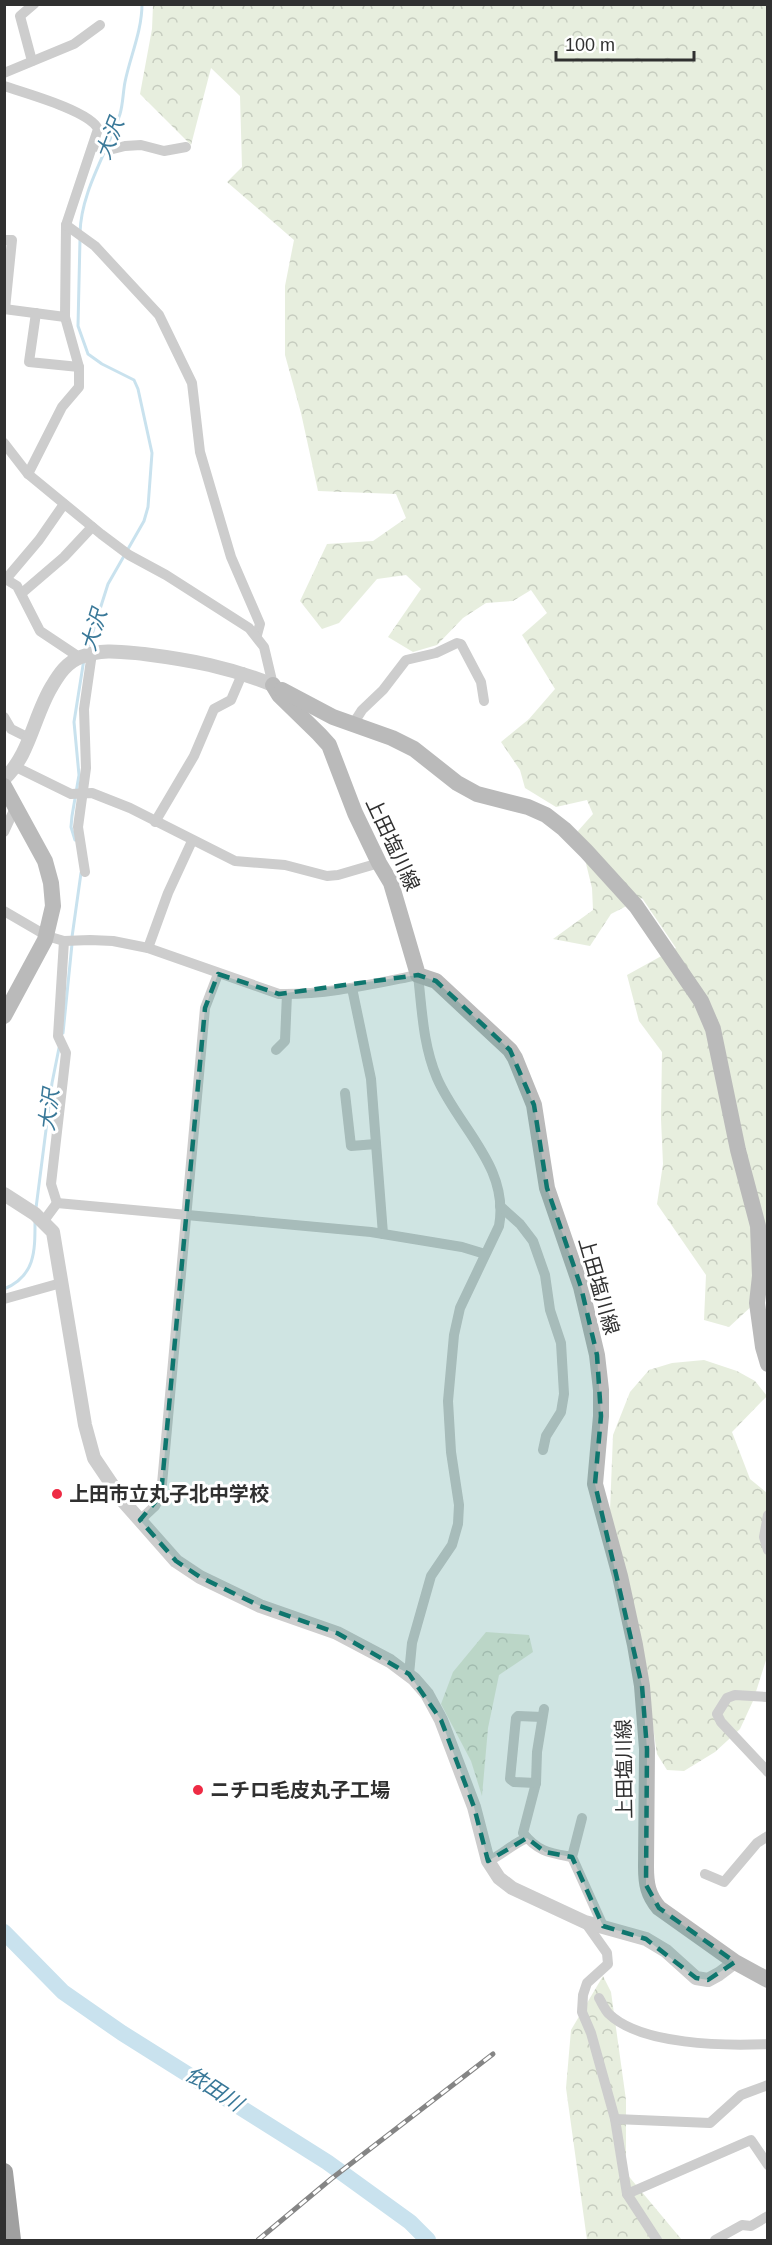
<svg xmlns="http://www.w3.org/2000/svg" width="772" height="2245" viewBox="0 0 772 2245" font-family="Helvetica,'Noto Sans JP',sans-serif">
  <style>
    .forest { fill: url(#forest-crowns) }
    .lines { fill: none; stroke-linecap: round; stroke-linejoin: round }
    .stream { stroke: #c9e2ee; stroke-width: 3 }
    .river { stroke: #c9e2ee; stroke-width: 16 }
    .minor { stroke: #cdcdcd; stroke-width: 10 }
    .tertiary { stroke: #cdcdcd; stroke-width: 14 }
    .secondary { stroke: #bababa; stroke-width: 16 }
    .trunk { stroke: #a0a0a0; stroke-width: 18 }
    .rail-casing { stroke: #858585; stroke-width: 5 }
    .rail { stroke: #fff; stroke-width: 3; stroke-dasharray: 9; stroke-linecap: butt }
    .marked { fill: #0f766e; fill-opacity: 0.2; stroke: #0f766e; stroke-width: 4.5; stroke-dasharray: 12 8; stroke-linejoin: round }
    .poi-dot { fill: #ee2b44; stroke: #fff; stroke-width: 2 }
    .labels { text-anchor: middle; stroke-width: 6; stroke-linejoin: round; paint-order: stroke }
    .street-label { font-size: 20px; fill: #303030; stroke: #fff }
    .poi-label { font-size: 20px; font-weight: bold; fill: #303030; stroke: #fff; text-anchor: start }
    .water-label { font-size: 21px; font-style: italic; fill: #397898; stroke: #fff }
  </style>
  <defs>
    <pattern id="forest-crowns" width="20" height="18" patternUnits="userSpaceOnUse" patternTransform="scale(1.5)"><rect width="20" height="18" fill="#e7eede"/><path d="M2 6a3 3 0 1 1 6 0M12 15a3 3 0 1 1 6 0" fill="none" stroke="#c6ccbf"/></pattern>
  </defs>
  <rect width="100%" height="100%" fill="#fff"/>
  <!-- forest -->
  <g class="forest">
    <polygon points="153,5 767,5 768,1291 729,1327 704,1320 706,1275 657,1204 663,1164 661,1119 662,1052 639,1021 627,975 676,948 642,898 611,914 590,946 553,939 593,910 592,888 578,831 593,814 587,800 556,807 525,788 520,770 501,742 529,719 555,689 522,635 547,613 531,590 513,601 486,603 463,618 437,645 413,652 388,637 421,589 406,575 377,579 339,623 322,629 300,601 327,544 373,541 406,518 396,494 318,491 301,413 285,355 285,286 294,240 227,182 242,167 240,96 211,68 191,145 140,94 152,29"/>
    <polygon points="704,1360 737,1371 755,1381 767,1396 732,1432 750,1479 767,1493 767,1657 753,1701 740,1729 715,1752 684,1771 667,1770 657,1754 638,1627 610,1511 613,1435 630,1392 649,1370 672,1363"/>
    <polygon points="486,1632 529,1635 533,1652 499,1675 488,1728 482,1796 471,1761 441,1704 453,1672"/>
    <polygon points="603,1976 611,1992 626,2100 626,2173 682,2240 587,2240 566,2088 571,2030"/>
  </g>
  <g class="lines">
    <!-- stream -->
    <g class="stream">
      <path d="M80,233c1,-42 27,-80 40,-119 3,-10 3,-22 5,-32 5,-25 17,-51 17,-78"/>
      <polyline points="80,239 78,326 88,354 102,364 134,380 138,389 152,453 148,507 144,521 108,584 87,650"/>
      <polyline points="75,840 71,827 72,816 79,775 74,722 84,659"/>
      <polyline points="72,937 81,873"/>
      <polyline points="63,1033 72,944"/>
      <polyline points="36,1208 52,1083 59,1048"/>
      <path d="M4,1289c32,-13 31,-39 31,-69"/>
    </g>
    <!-- river -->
    <polyline class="river" points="4,1932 63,1992 122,2033 327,2162 410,2222 428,2240"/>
    <!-- minor -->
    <g class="minor">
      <polyline points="32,61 20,16 34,4"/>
      <polyline points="4,73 74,44 100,25"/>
      <path d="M4,86c21,7 86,25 94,43l-32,96 -1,92 14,50v20l-17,20 -34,67"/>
      <polyline points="94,146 109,150 125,146 141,145 164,151 186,147"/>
      <polyline points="66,225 95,246 159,315 192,383 200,452 231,557 260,624 257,635"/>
      <polyline points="4,240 12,240 5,309"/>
      <polyline points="4,309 65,317"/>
      <polyline points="36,313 29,362 79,367"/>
      <polyline points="4,443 28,474 101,534 129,555 166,575 249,628 264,647 273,685"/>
      <polyline points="4,578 17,586 40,631 79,657"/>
      <polyline points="6,579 39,540 64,504"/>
      <polyline points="22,593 64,557 92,527"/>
      <polyline points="4,717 11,729 29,738"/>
      <polyline points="353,724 362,710 383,690 406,660 436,653 457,643 461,644 481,682 484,701"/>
      <polyline points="16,767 71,794 92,793 130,808 235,861 285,865 327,876 338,875 379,863"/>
      <polyline points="155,822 194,756 214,709 231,700 243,672"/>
      <polyline points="4,832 15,808"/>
      <polyline points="85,872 78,827 86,768 84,709 92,653"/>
      <path d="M4,911l43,25 17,5 26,-1 23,1 35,7 131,46c47,1 93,-10 139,-19 4,35 5,70 19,103 21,49 73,89 62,148l-39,82 -6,27 -6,66 3,51 8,53 -1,19 -6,21 -21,31 -19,67 -3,31"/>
      <polyline points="148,948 168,893 192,841"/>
      <polyline points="352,988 371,1079 383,1234"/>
      <polyline points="276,1050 285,1041 287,994"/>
      <polyline points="345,1093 351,1146 376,1144"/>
      <polyline points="57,1203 371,1232 462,1247 485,1254"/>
      <polyline points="57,1203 51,1184 66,1053 58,1036 64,941"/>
      <polyline points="500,1206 520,1224 533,1241 545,1275 550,1310 561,1343 564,1394 561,1412 546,1436 543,1450"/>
      <polyline points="43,1222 57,1203"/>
      <polyline points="4,1299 61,1283"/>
      <polyline points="768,1515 764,1537 768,1550"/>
      <polyline points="140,1520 155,1506 161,1495 205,1008 218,974"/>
      <polyline points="768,1697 735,1695 727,1698 717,1714 721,1722 768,1772"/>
      <path d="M544,1709l-7,43 -1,31 -13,50c15,19 27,20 49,24"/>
      <polyline points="536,1783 514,1782 510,1779 516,1718 518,1716 542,1717"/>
      <polyline points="582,1818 572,1857 603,1926"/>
      <path d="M488,1861c14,-6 24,-17 39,-23"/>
      <polyline points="705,1874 724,1882 757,1843 768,1836"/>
      <polyline points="585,1922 607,1953 608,1964 587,1983 583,1995 582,2012 591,2033 615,2119 627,2194 657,2240"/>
      <path d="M599,1998c3,5 6,12 10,16 32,31 116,32 159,30"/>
      <polyline points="615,2119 710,2123 741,2095 768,2085"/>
      <polyline points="627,2194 751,2140 768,2165"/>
      <polyline points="715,2240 742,2225 751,2226 768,2216"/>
    </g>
    <!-- tertiary -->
    <g class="tertiary">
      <path d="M4,779c26,-24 30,-64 48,-93 7,-12 15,-24 29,-29 20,-9 42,-5 63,-3 47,6 85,13 129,31"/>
      <polyline points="4,1194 35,1214 53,1232 85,1425 94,1458 123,1501 176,1561 200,1577 260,1606 337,1633 390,1661 414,1679 427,1694 441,1720 474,1807 488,1861 499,1878 512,1888 585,1922 646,1939 666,1951 696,1978 708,1980 719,1974 735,1962"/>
    </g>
    <!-- secondary -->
    <g class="secondary">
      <path d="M273,685l6,10 40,39 10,11 26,68 24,50 12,20 27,92 18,6 74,69 5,8 19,47 13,83 34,99 16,68 4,35v26l-6,68 25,92 15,69 7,41 5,63 -1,118c0,17 2,28 13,41l76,54 33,18"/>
      <polyline points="282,690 333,717 392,738 414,749 457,783 477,794 528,807 546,815 564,829 586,851 636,906 701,1001 713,1029 738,1150 758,1226 760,1276 757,1303 763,1347 768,1364"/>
      <polyline points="4,786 45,861 51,883 53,906 45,940 4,1016"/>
    </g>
    <!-- trunk -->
    <polyline class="trunk" points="4,2172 12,2240"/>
    <!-- rail casing -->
    <g class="rail-casing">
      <polyline id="rail" points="258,2240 331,2179 493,2054"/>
    </g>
    <!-- rail -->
    <use href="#rail" class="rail"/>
  </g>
  <!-- marked area -->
  <path class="marked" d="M218,974l61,20 139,-19 18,6 74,69 24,55 13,83 34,99 16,68 4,61 -6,68 47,202 5,63 -1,136 13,23 76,54 -27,18 -12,-2 -50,-39 -43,-13 -31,-69 -27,-5 -18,-14 -39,23 -14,-54 -33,-87 -32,-46 -72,-41 -77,-27 -60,-29 -24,-16 -36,-41 21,-25 44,-487z"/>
  <!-- markers -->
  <g class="poi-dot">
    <circle cx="57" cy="1494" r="6"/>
    <circle cx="198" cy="1790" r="6"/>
  </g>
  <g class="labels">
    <!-- street labels -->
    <g class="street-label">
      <text transform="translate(393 844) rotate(65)" y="7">上田塩川線</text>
      <text transform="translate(599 1286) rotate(74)" y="7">上田塩川線</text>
      <text transform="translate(624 1769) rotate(-91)" y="7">上田塩川線</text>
    </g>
    <!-- poi labels -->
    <g class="poi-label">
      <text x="69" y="1501">上田市立丸子北中学校</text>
      <text x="210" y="1797">ニチロ毛皮丸子工場</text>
    </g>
    <!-- water labels -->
    <g class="water-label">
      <text transform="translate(110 139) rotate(-69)" y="7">大沢</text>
      <text transform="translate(94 630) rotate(-73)" y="7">大沢</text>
      <text transform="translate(49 1110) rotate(-83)" y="7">大沢</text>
      <text transform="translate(214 2089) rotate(33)" y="7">依田川</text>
    </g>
  </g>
  <!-- border -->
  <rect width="772" height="2245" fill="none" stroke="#303030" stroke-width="12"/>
  <!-- scale -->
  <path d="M556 51v9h138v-9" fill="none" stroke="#303030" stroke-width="3"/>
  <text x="565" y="51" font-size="18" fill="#303030" stroke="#ffffff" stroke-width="4.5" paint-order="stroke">100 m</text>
</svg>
